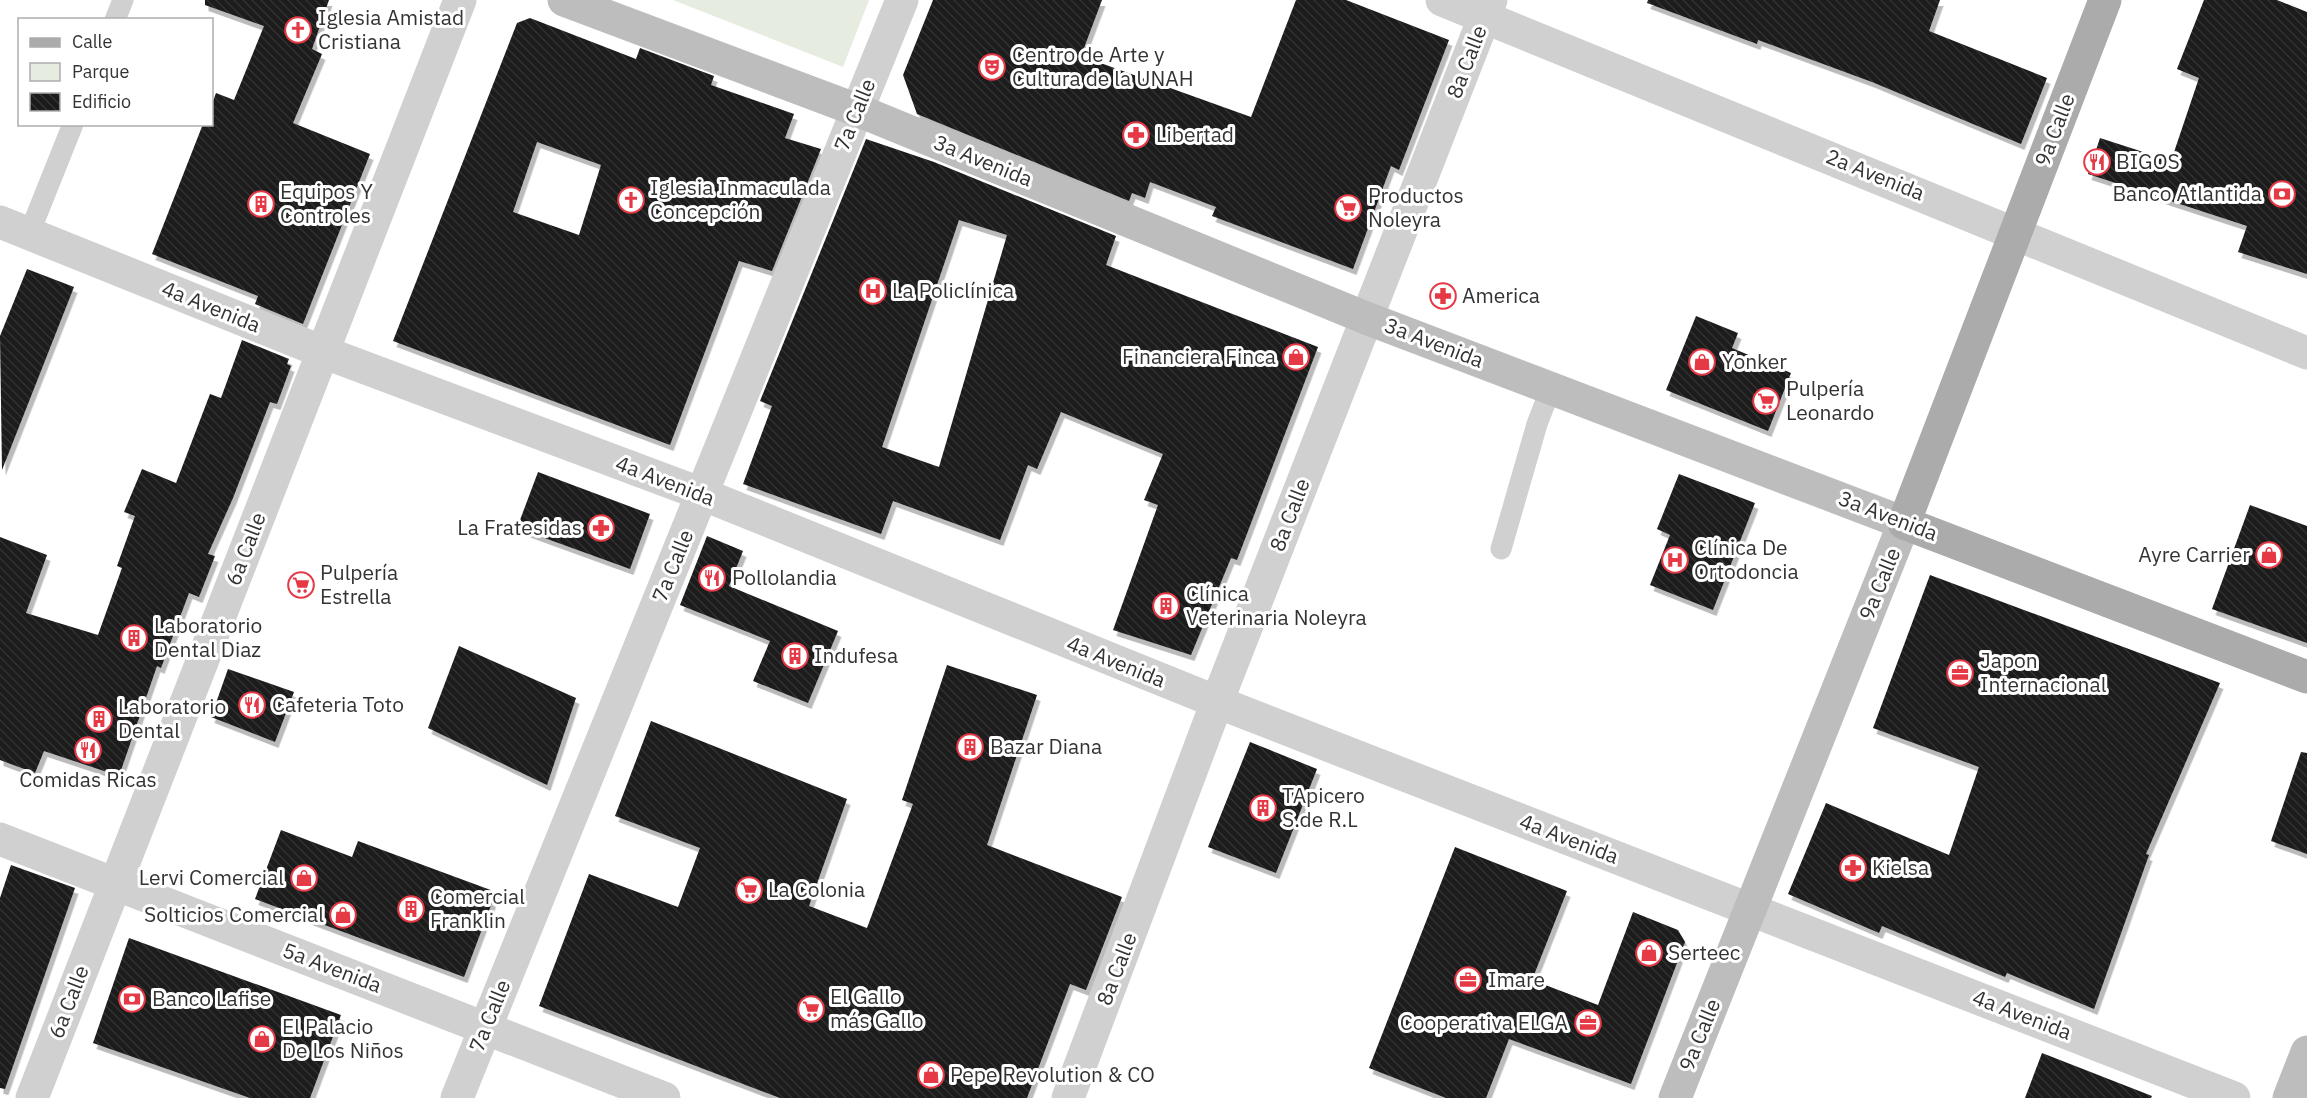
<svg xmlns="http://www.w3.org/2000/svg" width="2307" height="1098" viewBox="0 0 2307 1098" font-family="'IBM Plex Sans',sans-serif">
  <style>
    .green { fill: #e6ecdf }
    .building { fill: url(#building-back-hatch); fill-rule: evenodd; filter: url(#shadow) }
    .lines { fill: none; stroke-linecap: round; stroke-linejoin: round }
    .lane { stroke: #d0d0d0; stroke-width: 21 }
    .street { stroke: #d0d0d0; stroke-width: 33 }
    .secondary { stroke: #bdbdbd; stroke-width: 33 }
    .primary { stroke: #ababab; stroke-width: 33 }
    .labels { text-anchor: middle; stroke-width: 6; stroke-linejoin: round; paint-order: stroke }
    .poi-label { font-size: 21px; fill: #333; stroke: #fff; text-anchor: start }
    .street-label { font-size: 21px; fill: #333; stroke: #fff }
  </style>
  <defs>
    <pattern id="building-back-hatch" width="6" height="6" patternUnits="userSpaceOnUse" patternTransform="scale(1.5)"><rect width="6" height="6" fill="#1a1a1a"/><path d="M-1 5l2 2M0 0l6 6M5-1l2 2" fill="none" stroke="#333"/></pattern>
    <filter id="shadow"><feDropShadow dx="3.5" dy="6" stdDeviation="0" flood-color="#0004"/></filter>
  </defs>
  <rect width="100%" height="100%" fill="#fff"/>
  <!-- green -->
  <polygon class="green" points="673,0 869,0 843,67"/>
  <!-- building -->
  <g class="building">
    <polygon points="205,0 329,0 312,49 322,54 293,123 370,154 303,324 255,304 258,296 152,254 203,124 212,124 212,104 216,93 234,100 264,26 205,5"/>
    <polygon points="933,0 1102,0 1081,56 1251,117 1296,0 1346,0 1449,40 1399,170 1391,166 1353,269 1212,216 1216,207 1150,182 1145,198 1132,193 1129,201 917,114 903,75"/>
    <polygon points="1648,0 1940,0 1929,31 2047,78 2021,144 1872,82 1758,40 1757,44 1647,3"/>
    <polygon points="2204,0 2277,0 2307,12 2307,274 2238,252 2247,226 2088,174 2100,138 2171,161 2199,78 2177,69"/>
    <path d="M530,18l106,41 4,-11 74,28 -3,9 83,29 -9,24 36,11 -49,122 -33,-10 -69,184 -277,-104 124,-318zM537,142l64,23 -22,70 -66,-23z"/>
    <path d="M866,139l68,23 182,74 -10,29 212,82 -81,213 -6,-2 -40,97 -78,-25 45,-125 -14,-5 19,-46 -102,-42 -24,57 -9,-4 -28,75 -107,-39 -12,33 -138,-50 29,-78 -12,-5zM959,220l48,15 -68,232 -57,-20z"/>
    <polygon points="27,269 74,287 2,470 0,336"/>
    <polygon points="1696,316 1738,333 1732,348 1791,373 1768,431 1666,390"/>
    <polygon points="242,340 289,359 287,364 291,366 277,404 270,402 233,498 208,554 215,556 199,597 189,593 161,668 157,666 119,776 44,751 35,773 0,760 0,537 47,555 26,613 98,635 122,568 117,566 135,516 124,512 142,469 176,483 210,394 221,398"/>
    <polygon points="538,472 650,514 630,569 517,528"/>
    <polygon points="1679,474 1755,503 1713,610 1650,585 1670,535 1657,529"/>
    <polygon points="2250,505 2307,526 2307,643 2212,609"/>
    <polygon points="707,536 743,551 729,586 838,631 808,703 753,681 770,641 680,605"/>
    <polygon points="1930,575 2220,683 2146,854 2149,855 2094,1009 2007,973 2005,977 1882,926 1879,933 1788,894 1826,803 1949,855 1979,767 1873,728"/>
    <polygon points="459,646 576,698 547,785 428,728"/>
    <polygon points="947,665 1037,695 987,845 1122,897 1086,990 1070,984 1027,1098 780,1098 539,1006 589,874 678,907 700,848 615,816 651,721 847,799 809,906 867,928 913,804 902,800"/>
    <polygon points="228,669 294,692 275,742 211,717"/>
    <polygon points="1250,742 1317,769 1276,873 1208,847"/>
    <polygon points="2301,752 2307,753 2307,854 2271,841"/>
    <polygon points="281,830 352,857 358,841 496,892 464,977 255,899"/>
    <polygon points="1455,847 1567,891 1532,980 1598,1005 1633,912 1678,930 1685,942 1631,1084 1509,1039 1486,1098 1446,1098 1369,1068"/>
    <polygon points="11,865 75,888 5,1089 0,1088 0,898"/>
    <polygon points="129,938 341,1015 310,1098 250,1098 93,1043"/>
    <polygon points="2042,1053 2152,1096 2151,1098 2025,1098"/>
  </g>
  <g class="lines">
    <!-- lane -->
    <g class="lane">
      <polyline points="115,20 123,0"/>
      <polyline points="29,234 73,124"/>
      <polyline points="1501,549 1537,424 1551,388"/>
    </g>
    <!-- street -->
    <g class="street">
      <polyline points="1442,0 2307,353"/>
      <polyline points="0,222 323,352 702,494 1217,702 2234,1098"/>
      <polyline points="0,839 664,1098"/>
      <polyline points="32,1098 460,0"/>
      <polyline points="457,1098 902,0"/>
      <polyline points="1068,1098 1217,702 1491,0"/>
    </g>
    <!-- secondary -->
    <g class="secondary">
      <polyline points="564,0 857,110 1366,318 1904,523 1675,1098"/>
      <polyline points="2289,1098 2307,1052"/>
    </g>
    <!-- primary -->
    <polyline class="primary" points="2105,0 1904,523 2307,677"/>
  </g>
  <!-- icons -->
  <defs>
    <g id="church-ring" transform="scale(1.35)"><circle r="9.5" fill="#fff" stroke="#e63946" stroke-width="1.5"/><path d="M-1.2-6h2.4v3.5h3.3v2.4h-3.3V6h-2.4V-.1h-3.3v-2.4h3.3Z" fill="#e63946"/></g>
    <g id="theatre-ring" transform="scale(1.35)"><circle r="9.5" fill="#fff" stroke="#e63946" stroke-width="1.5"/><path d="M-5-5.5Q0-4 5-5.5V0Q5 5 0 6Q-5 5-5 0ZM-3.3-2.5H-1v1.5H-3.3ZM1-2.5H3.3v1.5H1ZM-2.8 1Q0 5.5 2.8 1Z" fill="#e63946"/></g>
    <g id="pharmacy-ring" transform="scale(1.35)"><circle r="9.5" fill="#fff" stroke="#e63946" stroke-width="1.5"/><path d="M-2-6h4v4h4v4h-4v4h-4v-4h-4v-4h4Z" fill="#e63946"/></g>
    <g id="restaurant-ring" transform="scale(1.35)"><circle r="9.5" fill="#fff" stroke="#e63946" stroke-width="1.5"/><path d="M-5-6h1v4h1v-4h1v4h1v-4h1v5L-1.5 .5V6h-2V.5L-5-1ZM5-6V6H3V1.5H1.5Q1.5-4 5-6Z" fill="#e63946"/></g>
    <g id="bank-ring" transform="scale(1.35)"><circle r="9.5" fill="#fff" stroke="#e63946" stroke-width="1.5"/><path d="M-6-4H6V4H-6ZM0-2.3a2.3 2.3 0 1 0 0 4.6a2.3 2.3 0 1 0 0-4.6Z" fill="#e63946"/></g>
    <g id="building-ring" transform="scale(1.35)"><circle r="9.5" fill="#fff" stroke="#e63946" stroke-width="1.5"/><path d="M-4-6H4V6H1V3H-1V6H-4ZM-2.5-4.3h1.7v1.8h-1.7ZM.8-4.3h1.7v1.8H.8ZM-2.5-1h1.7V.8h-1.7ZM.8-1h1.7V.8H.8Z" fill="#e63946"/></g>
    <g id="supermarket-ring" transform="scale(1.35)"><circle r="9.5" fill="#fff" stroke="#e63946" stroke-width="1.5"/><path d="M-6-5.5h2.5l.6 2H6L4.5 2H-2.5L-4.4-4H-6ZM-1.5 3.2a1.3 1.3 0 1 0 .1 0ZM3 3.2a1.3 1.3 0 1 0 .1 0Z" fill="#e63946"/></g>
    <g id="hospital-ring" transform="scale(1.35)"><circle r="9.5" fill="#fff" stroke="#e63946" stroke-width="1.5"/><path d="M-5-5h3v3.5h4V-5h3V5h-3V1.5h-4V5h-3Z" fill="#e63946"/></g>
    <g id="shop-ring" transform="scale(1.35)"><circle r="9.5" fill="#fff" stroke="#e63946" stroke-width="1.5"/><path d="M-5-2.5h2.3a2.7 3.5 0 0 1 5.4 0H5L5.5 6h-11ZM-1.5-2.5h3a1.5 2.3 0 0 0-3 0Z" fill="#e63946"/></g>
    <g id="office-ring" transform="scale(1.35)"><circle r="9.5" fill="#fff" stroke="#e63946" stroke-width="1.5"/><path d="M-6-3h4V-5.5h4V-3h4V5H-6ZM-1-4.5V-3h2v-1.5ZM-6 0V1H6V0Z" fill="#e63946"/></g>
  </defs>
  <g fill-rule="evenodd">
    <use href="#church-ring" x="298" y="30"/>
    <use href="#theatre-ring" x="992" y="67"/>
    <use href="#pharmacy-ring" x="1136" y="135"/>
    <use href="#restaurant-ring" x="2097" y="162"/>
    <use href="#bank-ring" x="2282" y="194"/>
    <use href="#church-ring" x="631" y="200"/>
    <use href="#building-ring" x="261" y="204"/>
    <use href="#supermarket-ring" x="1348" y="208"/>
    <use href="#hospital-ring" x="873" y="291"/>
    <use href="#pharmacy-ring" x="1443" y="296"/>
    <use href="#shop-ring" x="1296" y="357"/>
    <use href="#shop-ring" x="1702" y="362"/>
    <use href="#supermarket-ring" x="1766" y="401"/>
    <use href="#pharmacy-ring" x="601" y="528"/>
    <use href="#shop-ring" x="2269" y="555"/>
    <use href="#hospital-ring" x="1675" y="560"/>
    <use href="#restaurant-ring" x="712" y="578"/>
    <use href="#supermarket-ring" x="301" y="585"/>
    <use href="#building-ring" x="1166" y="606"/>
    <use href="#building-ring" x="134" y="638"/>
    <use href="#building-ring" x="795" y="656"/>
    <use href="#office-ring" x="1960" y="673"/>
    <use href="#restaurant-ring" x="252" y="705"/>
    <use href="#building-ring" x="99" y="719"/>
    <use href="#building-ring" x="970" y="747"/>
    <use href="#restaurant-ring" x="88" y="750"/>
    <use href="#building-ring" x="1263" y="808"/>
    <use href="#pharmacy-ring" x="1853" y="868"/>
    <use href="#shop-ring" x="304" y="878"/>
    <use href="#supermarket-ring" x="749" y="890"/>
    <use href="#building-ring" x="411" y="909"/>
    <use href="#shop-ring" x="343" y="915"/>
    <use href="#shop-ring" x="1649" y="953"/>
    <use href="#office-ring" x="1468" y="980"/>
    <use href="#bank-ring" x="132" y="999"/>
    <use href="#supermarket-ring" x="811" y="1009"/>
    <use href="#office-ring" x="1588" y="1023"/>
    <use href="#shop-ring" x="262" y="1039"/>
    <use href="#shop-ring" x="931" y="1075"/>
  </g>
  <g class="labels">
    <!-- poi labels -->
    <g class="poi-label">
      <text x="318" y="25">Iglesia Amistad<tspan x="318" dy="24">Cristiana</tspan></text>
      <text x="1012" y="62">Centro de Arte y<tspan x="1012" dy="24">Cultura de la UNAH</tspan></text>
      <text x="1156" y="142">Libertad</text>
      <text x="2116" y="169">BIGOS</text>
      <text x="650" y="195">Iglesia Inmaculada<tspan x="650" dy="24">Concepción</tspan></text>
      <text x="280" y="199">Equipos Y<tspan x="280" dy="24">Controles</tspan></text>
      <text x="2262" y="201" text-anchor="end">Banco Atlantida</text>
      <text x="1368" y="203">Productos<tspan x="1368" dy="24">Noleyra</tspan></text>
      <text x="892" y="298">La Policlínica</text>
      <text x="1462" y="303">America</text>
      <text x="1276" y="364" text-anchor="end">Financiera Finca</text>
      <text x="1722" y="369">Yonker</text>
      <text x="1786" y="396">Pulpería<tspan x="1786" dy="24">Leonardo</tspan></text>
      <text x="582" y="535" text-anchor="end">La Fratesidas</text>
      <text x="1694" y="555">Clínica De<tspan x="1694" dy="24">Ortodoncia</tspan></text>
      <text x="2250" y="562" text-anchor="end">Ayre Carrier</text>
      <text x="320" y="580">Pulpería<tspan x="320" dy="24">Estrella</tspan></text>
      <text x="732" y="585">Pollolandia</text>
      <text x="1186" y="601">Clínica<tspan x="1186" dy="24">Veterinaria Noleyra</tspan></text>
      <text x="154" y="633">Laboratorio<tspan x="154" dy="24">Dental Diaz</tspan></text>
      <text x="814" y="663">Indufesa</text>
      <text x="1980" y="668">Japon<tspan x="1980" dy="24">Internacional</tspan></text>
      <text x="272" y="712">Cafeteria Toto</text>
      <text x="118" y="714">Laboratorio<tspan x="118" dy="24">Dental</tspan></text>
      <text x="990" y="754">Bazar Diana</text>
      <text x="88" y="787" text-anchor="middle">Comidas Ricas</text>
      <text x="1282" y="803">TApicero<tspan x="1282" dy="24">S.de R.L</tspan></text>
      <text x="1872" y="875">Kielsa</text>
      <text x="284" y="885" text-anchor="end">Lervi Comercial</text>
      <text x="768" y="897">La Colonia</text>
      <text x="430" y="904">Comercial<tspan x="430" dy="24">Franklin</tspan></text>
      <text x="324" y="922" text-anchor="end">Solticios Comercial</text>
      <text x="1668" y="960">Serteec</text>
      <text x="1488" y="987">Imare</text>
      <text x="830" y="1004">El Gallo<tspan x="830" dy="24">más Gallo</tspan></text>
      <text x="152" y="1006">Banco Lafise</text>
      <text x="1568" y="1030" text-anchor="end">Cooperativa ELGA</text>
      <text x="282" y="1034">El Palacio<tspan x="282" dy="24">De Los Niños</tspan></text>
      <text x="950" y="1082">Pepe Revolution &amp; CO</text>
    </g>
    <!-- street labels -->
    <g class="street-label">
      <text transform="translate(1467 62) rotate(-69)" y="7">8a Calle</text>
      <text transform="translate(855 115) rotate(-68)" y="7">7a Calle</text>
      <text transform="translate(2055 130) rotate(-69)" y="7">9a Calle</text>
      <text transform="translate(983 161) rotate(22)" y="7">3a Avenida</text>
      <text transform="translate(1875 175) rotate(22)" y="7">2a Avenida</text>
      <text transform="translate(211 307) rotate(22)" y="7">4a Avenida</text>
      <text transform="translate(1434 343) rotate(21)" y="7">3a Avenida</text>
      <text transform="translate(665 481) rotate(21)" y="7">4a Avenida</text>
      <text transform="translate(1290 515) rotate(-69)" y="7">8a Calle</text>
      <text transform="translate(1888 516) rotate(21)" y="7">3a Avenida</text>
      <text transform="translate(246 549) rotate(-69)" y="7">6a Calle</text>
      <text transform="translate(673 566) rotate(-68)" y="7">7a Calle</text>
      <text transform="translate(1880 584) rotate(-68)" y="7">9a Calle</text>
      <text transform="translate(1116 662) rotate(22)" y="7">4a Avenida</text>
      <text transform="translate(1569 839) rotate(21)" y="7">4a Avenida</text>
      <text transform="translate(332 968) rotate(21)" y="7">5a Avenida</text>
      <text transform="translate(1117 969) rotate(-69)" y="7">8a Calle</text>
      <text transform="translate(69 1002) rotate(-69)" y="7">6a Calle</text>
      <text transform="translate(2022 1015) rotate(21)" y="7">4a Avenida</text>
      <text transform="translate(490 1016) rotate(-68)" y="7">7a Calle</text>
      <text transform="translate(1700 1035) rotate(-68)" y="7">9a Calle</text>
    </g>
  </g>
  <!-- legend -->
  <rect x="18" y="18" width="195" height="108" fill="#ffffff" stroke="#adadad" stroke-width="1.5"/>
  <rect x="30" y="38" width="30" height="9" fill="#ababab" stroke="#adadad" stroke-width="1.5"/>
  <text x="72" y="48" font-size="18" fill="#333333">Calle</text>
  <rect x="30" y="63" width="30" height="18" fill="#e6ecdf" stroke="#adadad" stroke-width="1.5"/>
  <text x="72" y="78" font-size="18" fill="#333333">Parque</text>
  <rect x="30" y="93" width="30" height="18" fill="url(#building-back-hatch)" stroke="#adadad" stroke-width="1.5"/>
  <text x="72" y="108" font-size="18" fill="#333333">Edificio</text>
</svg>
